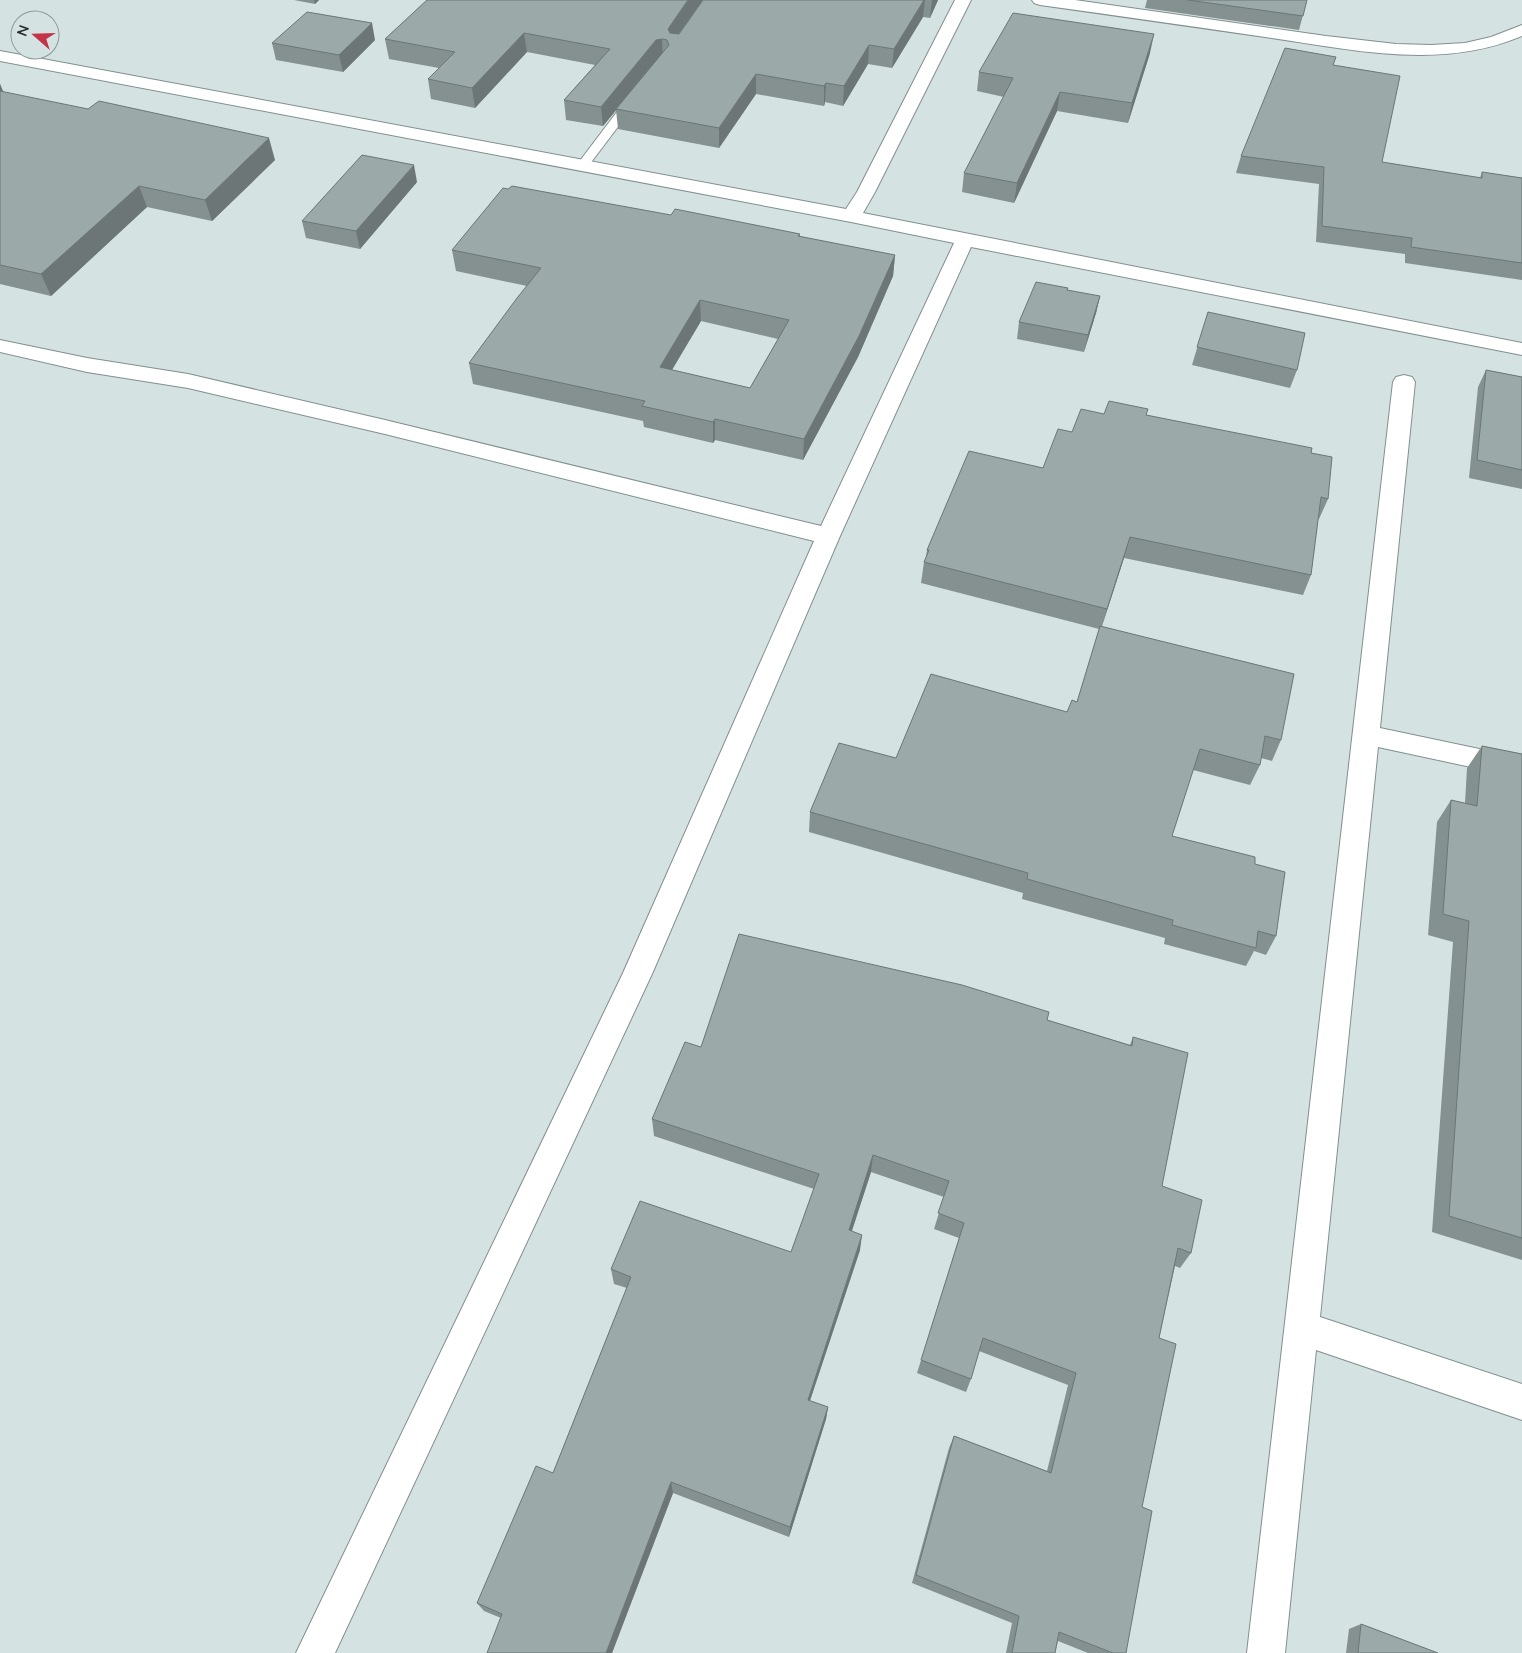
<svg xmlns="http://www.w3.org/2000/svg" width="1522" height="1653" viewBox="0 0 1522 1653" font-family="Mulish,sans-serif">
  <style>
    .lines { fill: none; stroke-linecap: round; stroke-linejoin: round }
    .lane-casing { stroke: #818f8f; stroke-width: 2 }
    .street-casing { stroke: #818f8f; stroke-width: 2 }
    .lane { fill: #fff; fill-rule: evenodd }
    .street { fill: #fff; fill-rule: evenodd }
    .wall { fill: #859191; fill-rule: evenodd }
    .shaded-wall { fill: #6c7676 }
    .building { fill: #9ba9a9; stroke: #6c7676; fill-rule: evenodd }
  </style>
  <rect width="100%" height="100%" fill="#d4e2e2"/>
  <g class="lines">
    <!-- lane casing -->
    <g class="lane-casing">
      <polygon id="lane" points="633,95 639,99 586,169 578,169 576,166 629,96"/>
    </g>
    <!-- street casing -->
    <g class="street-casing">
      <g id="street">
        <polygon points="955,0 971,0 875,192 863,213 1522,343 1522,355 971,247 840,536 652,974 335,1653 296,1653 623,973 814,541 385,434 188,388 87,372 0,352 0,340 87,358 188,374 385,420 821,526 954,243 851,222 0,61 0,51 846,209 857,192"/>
        <path d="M1032,0h43l251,36 70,8 35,1 34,-2 26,-6 31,-12v11c-82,35 -173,13 -257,1 -75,-11 -150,-22 -225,-32l-6,-2z"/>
        <polygon points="1404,375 1412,377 1415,382 1380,728 1522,758 1522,778 1378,747 1320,1317 1522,1384 1522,1420 1316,1350 1285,1653 1247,1653 1393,382 1396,377"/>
      </g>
    </g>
    <!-- lane -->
    <use href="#lane" class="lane"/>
    <!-- street -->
    <use href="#street" class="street"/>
  </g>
  <!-- wall -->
  <g class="wall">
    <polygon points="294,0 319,0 315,4"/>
    <polygon points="427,0 703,0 679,34 703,0 938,0 930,18 923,17 892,68 868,64 843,106 825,102 824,106 756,94 719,148 618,129 616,110 603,126 566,120 564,100 595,65 527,52 475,108 431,99 428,79 439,68 389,59 385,39"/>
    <polygon points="1147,0 1307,0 1299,30 1145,8"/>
    <polygon points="375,40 343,72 276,60 272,43"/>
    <polygon points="1150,53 1128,123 1057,111 1014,203 962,192 964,173 1004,97 977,91 979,72"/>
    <polygon points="1334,65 1382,162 1480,178 1482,172 1522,178 1522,280 1405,263 1405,254 1316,242 1319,184 1236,173 1241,156"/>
    <polygon points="0,84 3,92 275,160 212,221 147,207 51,296 0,284"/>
    <polygon points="417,182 360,249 306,238 302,221"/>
    <path d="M671,215l129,19v3l95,18 -2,21 -35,81 -55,103 -88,-20 -2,3 -69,-16 -1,-6 -170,-37 -4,-21 58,-77 -71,-15 -4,-21zM701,321l77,18 -28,49 -78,-18z"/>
    <polygon points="1100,296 1096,313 1084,352 1017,339 1019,322"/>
    <polygon points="1208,312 1297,370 1290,388 1192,365"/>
    <polygon points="1486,370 1522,377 1522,489 1469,478 1478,387"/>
    <polygon points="1104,414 1147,415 1311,453 1328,499 1319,519 1318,519 1311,575 1303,595 1124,558 1102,626 1281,740 1272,761 1261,758 1260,765 1250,785 1193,770 1172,836 1255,864 1276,936 1266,955 1254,951 1246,966 1164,944 1165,938 1022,899 1023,893 809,832 810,812 896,758 1067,712 1077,702 1099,629 921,583 924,562 926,557 927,550 1043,468 1072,432"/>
    <polygon points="1482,746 1522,754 1522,1260 1432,1232 1453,942 1428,935 1437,822 1451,800 1465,803 1467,768"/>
    <polygon points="1047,1020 1130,1045 1133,1037 1162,1186 1191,1253 1180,1268 1175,1266 1159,1338 1142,1507 1126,1653 1088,1653 1058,1641 1055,1653 1006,1653 1012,1623 912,1583 949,1448 954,1436 1047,1471 1068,1385 979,1351 971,1379 966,1392 917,1373 959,1238 934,1229 944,1197 871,1172 852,1231 860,1250 810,1401 828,1407 826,1419 789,1537 673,1493 612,1653 487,1653 501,1618 484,1611 477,1603 553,1473 627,1288 614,1284 611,1269 791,1252 814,1189 654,1136 652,1119 701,1047"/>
    <polygon points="1361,1624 1438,1653 1346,1653 1349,1629"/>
  </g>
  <!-- shaded-wall -->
  <g class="shaded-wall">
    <polygon points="314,0 319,0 315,4"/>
    <polygon points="688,0 703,0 669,47 668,29"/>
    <polygon points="924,0 925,0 923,17 892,68 894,49"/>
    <polygon points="932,0 938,0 930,18"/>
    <polygon points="372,23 375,40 343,72 339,55"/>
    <polygon points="524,33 527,52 475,108 472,88"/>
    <polygon points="1154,34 1150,53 1128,123 1132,103"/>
    <polygon points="662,39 663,58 658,60 603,126 601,107 656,40"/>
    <polygon points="869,45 868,64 843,106 844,86"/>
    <polygon points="756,74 756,94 719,148 719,128"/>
    <polygon points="826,83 825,102 824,106 824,86"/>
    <polygon points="0,84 6,98 0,102"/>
    <polygon points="1060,92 1057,111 1014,203 1017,183"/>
    <polygon points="269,138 275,160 212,221 205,200"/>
    <polygon points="414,165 417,182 360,249 356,231"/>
    <polygon points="139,186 147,207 51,296 41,274"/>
    <polygon points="895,255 893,276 858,357 803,460 804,439"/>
    <polygon points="1100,296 1096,313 1084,352 1088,335"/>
    <polygon points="700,300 701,321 661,388 660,367"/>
    <polygon points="715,419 715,440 713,443 713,422"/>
    <polygon points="1130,537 1124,558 1101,629 1107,609"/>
    <polygon points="873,1155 871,1172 847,1245 849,1230"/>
    <polygon points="862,1235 860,1250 806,1412 808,1400"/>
    <polygon points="828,1407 826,1419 789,1537 790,1527"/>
    <polygon points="671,1482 673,1493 612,1653 606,1653"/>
  </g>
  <!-- building -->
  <g class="building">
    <polygon points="427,0 688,0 668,29 670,33 679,34 703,0 924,0 894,49 869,45 844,86 826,83 824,86 756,74 719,128 616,109 669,45 667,40 662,39 656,40 601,107 564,100 610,49 524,33 472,88 428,79 455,52 385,39"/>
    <polygon points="1188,0 1307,0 1303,16"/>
    <polygon points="307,12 372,23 339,55 272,43"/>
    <polygon points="1013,13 1154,34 1132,103 1060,92 1017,183 964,173 1013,78 979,72"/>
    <polygon points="1285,48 1336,57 1333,65 1400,76 1382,162 1482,178 1482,172 1522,178 1522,263 1411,247 1412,238 1322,226 1324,167 1241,156"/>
    <polygon points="0,91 88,109 99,101 269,138 205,200 139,186 41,274 0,265"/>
    <polygon points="362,155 414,165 356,231 302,221"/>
    <path d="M512,186l159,29 4,-6 125,25 -2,2 97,19 -36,81 -55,103 -89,-20 -2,3 -71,-16 3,-5 -176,-38 48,-65 24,-30 -89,-18 51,-62 5,1zM700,300l89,20 -39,68 -90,-21z"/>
    <polygon points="1036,282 1068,288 1067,290 1100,296 1088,335 1019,322"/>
    <polygon points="1208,312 1305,333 1297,370 1197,347"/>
    <polygon points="1486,370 1522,377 1522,470 1477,460"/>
    <polygon points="1109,401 1148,409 1146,415 1312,448 1311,453 1332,457 1328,499 1321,497 1311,575 1130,537 1107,609 924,562 929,550 927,550 969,451 1043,468 1058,429 1072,432 1081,409 1104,414"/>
    <polygon points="1100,626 1294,674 1281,740 1265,736 1260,765 1200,749 1172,836 1255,857 1255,864 1285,872 1276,936 1258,931 1256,948 1172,925 1173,920 1027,879 1028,873 810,812 839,743 896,758 931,674 1067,712 1072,700 1077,702"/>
    <polygon points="1482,746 1522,754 1522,1238 1449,1216 1469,921 1443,914 1451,800 1477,806"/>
    <polygon points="739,934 962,985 1049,1012 1047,1020 1132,1046 1133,1037 1188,1053 1162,1186 1202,1200 1191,1253 1178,1248 1159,1338 1176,1344 1142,1507 1152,1511 1126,1653 1113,1653 1059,1632 1055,1653 1012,1653 1019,1616 916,1575 954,1436 1051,1473 1076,1373 983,1338 971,1379 921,1360 964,1223 938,1213 949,1181 873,1155 849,1230 862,1235 808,1400 828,1407 790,1527 671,1482 606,1653 487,1653 502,1614 477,1603 536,1466 553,1473 631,1277 611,1269 640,1201 791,1252 819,1174 652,1119 685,1042 701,1047"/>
    <polygon points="1361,1624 1438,1653 1358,1653"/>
  </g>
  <!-- north arrow -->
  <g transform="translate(35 35) rotate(290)"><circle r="24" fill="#d4e2e2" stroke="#8f9a9a"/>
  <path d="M0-4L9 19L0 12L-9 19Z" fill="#c43348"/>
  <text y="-8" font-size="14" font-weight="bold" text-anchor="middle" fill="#272d2d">N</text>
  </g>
</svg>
